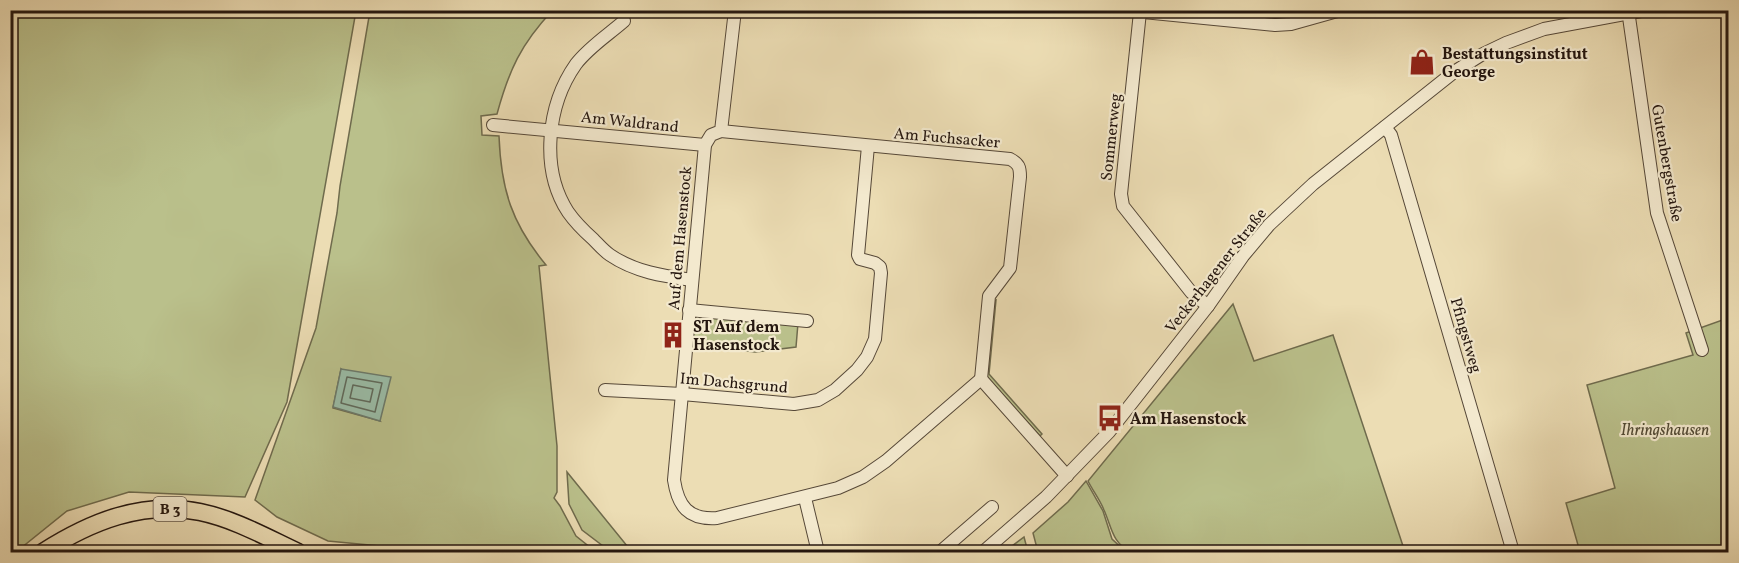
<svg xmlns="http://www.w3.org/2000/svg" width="1739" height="563" viewBox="0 0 1739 563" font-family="Vollkorn,serif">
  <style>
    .green { fill: #bac08b; stroke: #6f6b4d; stroke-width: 1.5; fill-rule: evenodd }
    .water { fill: #9abda8; stroke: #6b7a6b; stroke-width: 1.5 }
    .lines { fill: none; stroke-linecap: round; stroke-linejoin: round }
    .shore { stroke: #5f6a5c; stroke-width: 1.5 }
    .minor-casing { stroke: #564838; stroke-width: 14 }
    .major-casing { stroke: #24160f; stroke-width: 19 }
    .minor { stroke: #f3e9ce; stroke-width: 12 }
    .major { stroke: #ecddb4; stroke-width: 16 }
    .labels { text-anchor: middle; stroke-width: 4.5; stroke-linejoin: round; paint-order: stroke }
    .shield { fill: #f3e9ce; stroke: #625548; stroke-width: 1.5 }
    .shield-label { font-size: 15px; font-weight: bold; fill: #24160f }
    .poi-label { font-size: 16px; font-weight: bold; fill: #24160f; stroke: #f3e9ce; text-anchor: start }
    .street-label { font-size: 16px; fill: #24160f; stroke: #f3e9ce }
    .park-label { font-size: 16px; font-style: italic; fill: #514934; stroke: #f3e9ce }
  </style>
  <rect width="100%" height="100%" fill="#ecddb4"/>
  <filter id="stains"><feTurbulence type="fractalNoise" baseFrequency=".00333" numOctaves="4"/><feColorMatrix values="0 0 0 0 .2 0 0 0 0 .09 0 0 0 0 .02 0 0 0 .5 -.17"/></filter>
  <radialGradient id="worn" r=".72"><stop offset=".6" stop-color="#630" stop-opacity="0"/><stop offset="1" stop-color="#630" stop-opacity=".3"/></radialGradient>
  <!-- green -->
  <g class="green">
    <polygon points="10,11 356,11 287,402 245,497 129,492 67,511 16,552 10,552"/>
    <path d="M370,11h182c-31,33 -43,59 -55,103l-16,2 1,19 17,1c2,54 13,88 47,129l-7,1 18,180v46l-3,6 6,8 16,30 20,16c-16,0 -27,-8 -42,0h-94l-19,-6h-61l-52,-5 -51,-24 -22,-17 61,-172 21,-115 3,-27zM341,369l39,52 -47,-13z"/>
    <polygon points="996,300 989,374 1042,434 1040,436 987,377 994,301"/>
    <path d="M1233,304l21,57 79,-26 72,217h-274c-19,-9 -19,-24 -27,-42 -4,-10 -11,-19 -16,-29z"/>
    <polygon points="692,314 798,323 796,347 755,352 690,344"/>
    <polygon points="1728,318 1728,552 1580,552 1566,503 1615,488 1587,385 1693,355 1686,333"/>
    <polygon points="567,472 632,552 611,552 582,530 569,504"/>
    <polygon points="1086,481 1103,511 1112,539 1126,552 1038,552 1033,533 1068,502"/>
    <polygon points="1024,537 1028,552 1004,552"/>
  </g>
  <!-- water -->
  <polygon class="water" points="341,369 391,377 380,421 333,407"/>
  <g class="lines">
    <!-- shore -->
    <g class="shore">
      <polygon points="347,377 382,383 375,412 341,403"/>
      <polygon points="353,385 373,389 370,402 350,398"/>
    </g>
    <!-- minor casing -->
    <g class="minor-casing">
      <g id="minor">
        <path d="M735,10l-14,121 -10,4 -6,10 -31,335c4,26 14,40 43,38l121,-30 25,-11 23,-16 95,-82"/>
        <polyline points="1123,10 1275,25 1291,24 1341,10"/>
        <polyline points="1628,10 1657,213 1702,350"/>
        <polyline points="1140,12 1121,194 1123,206 1191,292 1208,306"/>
        <path d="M624,21c-16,14 -35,26 -48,43 -29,41 -36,105 -8,148 7,10 16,19 25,27 5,5 11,12 17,16 25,17 53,21 82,25"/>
        <polyline points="493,125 705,145"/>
        <polyline points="1385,127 1391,135 1513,552"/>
        <path d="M721,131l289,28c9,5 10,8 10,18l-10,91 -21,28 -8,83"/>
        <polyline points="689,310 807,321"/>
        <polyline points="981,379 1067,476"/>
        <polyline points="605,390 682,394 794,404 818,400 835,390 857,370 867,357 875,339 881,273 880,267 875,263 860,259 858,255 868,146"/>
        <polyline points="805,498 818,552"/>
        <polyline points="940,552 992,507"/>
        <polyline points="983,552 1046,497 1109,432 1208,306 1243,256 1269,225 1313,184 1454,72 1481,55 1506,43 1544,29 1646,10"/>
      </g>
    </g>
    <!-- major casing -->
    <g class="major-casing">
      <path id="major" d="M43,552c47,-30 100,-52 157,-40 34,7 66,25 98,40"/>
    </g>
    <!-- minor -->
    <use href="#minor" class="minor"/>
    <!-- major -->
    <use href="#major" class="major"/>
  </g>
  <!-- icons -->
  <defs>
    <g id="shop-bare" transform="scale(2.07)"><path d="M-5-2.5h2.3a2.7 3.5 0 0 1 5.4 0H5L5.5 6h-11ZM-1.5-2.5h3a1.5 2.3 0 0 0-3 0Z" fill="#8f2418" stroke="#f3e9ce" stroke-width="2.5" paint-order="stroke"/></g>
    <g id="building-bare" transform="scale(2.07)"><path d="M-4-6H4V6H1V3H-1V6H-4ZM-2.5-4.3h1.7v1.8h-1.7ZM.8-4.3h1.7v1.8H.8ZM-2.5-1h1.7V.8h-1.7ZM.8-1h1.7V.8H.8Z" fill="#8f2418" stroke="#f3e9ce" stroke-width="2.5" paint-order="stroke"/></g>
    <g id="bus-bare" transform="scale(2.07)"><path d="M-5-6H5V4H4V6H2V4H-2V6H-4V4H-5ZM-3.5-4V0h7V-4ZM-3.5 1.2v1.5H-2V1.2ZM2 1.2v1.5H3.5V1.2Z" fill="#8f2418" stroke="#f3e9ce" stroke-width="2.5" paint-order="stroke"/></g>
  </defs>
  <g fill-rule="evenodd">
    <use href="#shop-bare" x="1422" y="62"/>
    <use href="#building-bare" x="673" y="335"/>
    <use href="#bus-bare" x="1110" y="418"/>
  </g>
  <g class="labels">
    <!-- shield labels -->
    <rect class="shield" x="153.5" y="497" width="33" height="24" rx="4.5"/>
    <g class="shield-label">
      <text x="170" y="514">B 3</text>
    </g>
    <!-- poi labels -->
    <g class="poi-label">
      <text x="1442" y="59">Bestattungsinstitut<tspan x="1442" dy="18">George</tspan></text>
      <text x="693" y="332">ST Auf dem<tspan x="693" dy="18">Hasenstock</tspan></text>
      <text x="1130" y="424">Am Hasenstock</text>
    </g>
    <!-- street labels -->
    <g class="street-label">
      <text transform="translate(630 121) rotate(6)" y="6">Am Waldrand</text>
      <text transform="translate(947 137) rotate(5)" y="6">Am Fuchsacker</text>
      <text transform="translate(1110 137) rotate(-84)" y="6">Sommerweg</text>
      <text transform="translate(1668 163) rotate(80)" y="6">Gutenbergstraße</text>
      <text transform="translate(679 238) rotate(-85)" y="6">Auf dem Hasenstock</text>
      <text transform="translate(1215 270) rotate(-52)" y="6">Veckerhagener Straße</text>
      <text transform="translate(1467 335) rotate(74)" y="6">Pfingstweg</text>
      <text transform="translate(734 382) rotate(5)" y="6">Im Dachsgrund</text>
    </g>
    <!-- park labels -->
    <g class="park-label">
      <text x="1665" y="435">Ihringshausen</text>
    </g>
  </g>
  <!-- margin -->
  <rect width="1739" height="563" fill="none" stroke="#ecddb4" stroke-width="36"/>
  <rect x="12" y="12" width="1715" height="539" fill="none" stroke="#24160f" stroke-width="3"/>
  <rect x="18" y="18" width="1703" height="527" fill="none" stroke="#24160f" stroke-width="1.5"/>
  <rect width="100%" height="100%" filter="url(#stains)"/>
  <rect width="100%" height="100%" fill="url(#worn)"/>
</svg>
